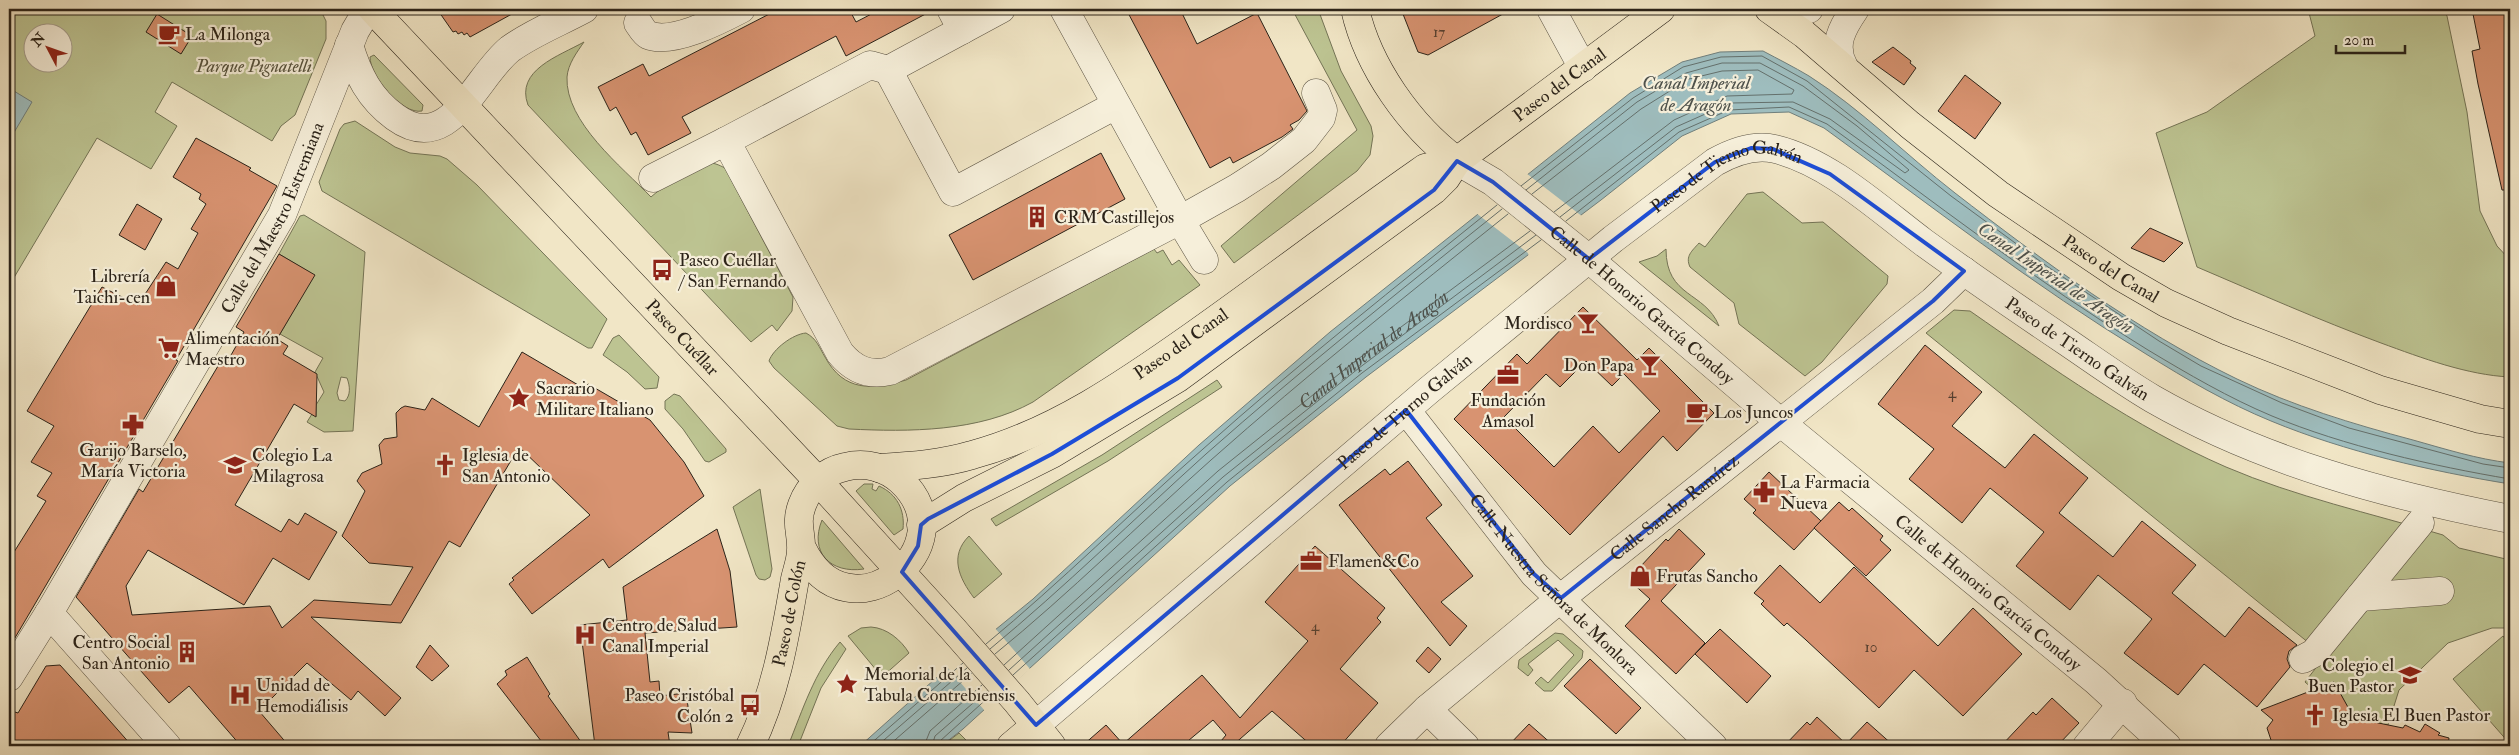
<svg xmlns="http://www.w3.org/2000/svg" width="2519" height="755" viewBox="0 0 2519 755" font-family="'IM FELL Double Pica',serif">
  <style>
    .green { fill: #bdc492; stroke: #747456; fill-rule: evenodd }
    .water { fill: #9ebdbe; stroke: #707f7c }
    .pier { fill: #f1e6c6 }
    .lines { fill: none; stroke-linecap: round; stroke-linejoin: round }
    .shore { stroke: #64706c; stroke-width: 1 }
    .building { fill: #d89371; stroke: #2b2319; fill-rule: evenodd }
    .minor-casing { stroke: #5c5444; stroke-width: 29 }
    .major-casing { stroke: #2b2319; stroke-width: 29 }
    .minor { stroke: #f6efda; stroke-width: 28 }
    .major { stroke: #f1e6c6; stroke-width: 28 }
    .marked { fill: none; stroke: #1d4ed8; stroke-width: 4; stroke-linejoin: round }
    .labels { text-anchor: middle; stroke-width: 4.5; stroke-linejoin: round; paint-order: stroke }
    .number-label { font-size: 15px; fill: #563f2f }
    .poi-label { font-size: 18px; fill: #2b2319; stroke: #f6efda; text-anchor: start }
    .park-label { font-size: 18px; font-style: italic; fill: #57533d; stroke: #f6efda }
    .street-label { font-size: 18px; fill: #2b2319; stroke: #f6efda }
    .water-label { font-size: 19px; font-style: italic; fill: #4e514b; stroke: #f6efda }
  </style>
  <rect width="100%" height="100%" fill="#f1e6c6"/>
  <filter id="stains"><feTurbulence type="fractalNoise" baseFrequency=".004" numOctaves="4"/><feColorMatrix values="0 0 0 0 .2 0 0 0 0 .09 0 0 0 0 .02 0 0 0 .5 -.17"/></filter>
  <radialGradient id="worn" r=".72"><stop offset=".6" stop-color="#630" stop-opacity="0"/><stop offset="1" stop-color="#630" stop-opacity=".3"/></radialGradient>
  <!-- green -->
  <g class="green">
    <path d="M9,9h311l6,12v18l-31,76 -14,11 -9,15 -100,-59 -17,30 22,14 -26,43 -54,-31 -88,148zM32,32h30v30h-30z"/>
    <polygon points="1292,9 1318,9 1341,71 1371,126 1373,136 1370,155 1357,171 1234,263 1221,246 1357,130"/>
    <path d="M2308,9h135l4,7 20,96 13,99 17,35 13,14v117c-43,-2 -88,-19 -129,-34 -62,-23 -123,-50 -184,-76l-41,-134 51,-21 108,-76z"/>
    <path d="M584,42c-7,10 -16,22 -17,35 -2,45 55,90 84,120 10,-9 42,-31 55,-34 7,-1 13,2 19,5l68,129 -1,14 -15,20 -5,-6 -21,17 -223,-237c-13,-35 31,-49 56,-63z"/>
    <path d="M374,55l49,50 -1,6c-20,4 -52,-35 -52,-54z"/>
    <polygon points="355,121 395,147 410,153 440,156 447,159 477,185 607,319 592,348 588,348 322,191 319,182 340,129 344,124"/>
    <path d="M1763,192l39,31 21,-1 65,54 -1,8 -65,78 -17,14 -66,-52 -5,-21 -44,-36c-5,-11 2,-16 9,-24l6,4 42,-53z"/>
    <path d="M304,215l61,37 -12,179 -29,1 -17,-10 5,-8 4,2v-11l8,-13 -9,-20 8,-14 -43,-24 34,-59 -35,-21 21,-38zM341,377l6,1c3,8 4,17 -2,23l-6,-1 -2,-7z"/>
    <path d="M1154,249l3,4 6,-3 9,15 7,-5 21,25 -167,117c-54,30 -124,30 -184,27l-12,-3 -63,-58 -5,-7c4,-12 24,-27 37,-28 11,6 13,14 19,24 19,35 47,33 81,23z"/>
    <path d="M1666,249c0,49 39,42 53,77l-80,-64 18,-6z"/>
    <path d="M1954,310l16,1c82,57 164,116 256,156 70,30 144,46 217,68l16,13 51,12v68h-18l-44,15 -49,47 -11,35 -35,-7 -19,-36 -20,8 -9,-8 20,-26 -399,-323z"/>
    <polygon points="619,335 659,377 657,388 645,389 627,372 603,355 613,338"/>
    <polygon points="1217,380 1222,387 1108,461 996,526 991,519 1102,455"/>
    <polygon points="674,394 680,396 726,449 726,452 709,462 705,461 683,429 665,409 665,401"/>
    <path d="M864,484h9l-1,5 4,2 3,-5c18,8 26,24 24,43l-9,6 -38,-44z"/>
    <polygon points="760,489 772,569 770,577 765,580 759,579 756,575 733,507"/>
    <path d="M822,520l42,49c-34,5 -55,-17 -42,-49z"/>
    <path d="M969,536l33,38 -28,24c-15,-20 -25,-42 -5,-62z"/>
    <path d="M871,627c16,1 30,13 38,26l-27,24 -34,-41 13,-8z"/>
    <polygon points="1555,633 1563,634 1583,651 1582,658 1552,691 1544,691 1535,683 1541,677 1548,683 1574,655 1558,640 1528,664 1533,670 1528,676 1518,668 1519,660"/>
    <polygon points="2503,636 2510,645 2510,744 2453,679"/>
    <path d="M840,642l6,7 -25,39 -23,58h-10c15,-37 26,-73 52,-104z"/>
    <polygon points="959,733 972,746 942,746"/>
  </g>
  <!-- water -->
  <g class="water">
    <path d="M1763,51c15,8 31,16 46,25 52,33 97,79 146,117 88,68 181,137 282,186 56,27 116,45 176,61 32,9 64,19 97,23v21c-80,-13 -164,-32 -239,-63 -44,-18 -85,-42 -125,-67 -112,-68 -216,-149 -322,-226l-35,-16 -58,2 -49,22 -81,64 -235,177 -136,109 -267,243 -22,17h-81l75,-67 98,-80 166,-154 131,-113 300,-239 52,-31 38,-10z"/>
    <polygon points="9,88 32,102 9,141"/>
  </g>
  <!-- pier -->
  <g class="pier">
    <polygon points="1526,173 1583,217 1529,258 1528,253 1476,213"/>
    <polygon points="994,627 1030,669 985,711 947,667"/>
  </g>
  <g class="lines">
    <!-- shore -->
    <g class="shore">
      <polyline points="1521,186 1633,98 1683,67 1721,57 1762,56 1807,81 1951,196 2048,267 2159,341 2201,366 2282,403 2349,428 2483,464 2510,468"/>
      <polyline points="1526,190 1637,102 1686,73 1722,63 1760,63 1803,86 1857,126 1909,170 1905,173 1830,119 1793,102 1730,103 1676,127 1560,217"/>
      <polyline points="1532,194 1641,109 1689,79 1722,71 1758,70 1794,90 1792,94 1727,96 1674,120 1554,212"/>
      <path d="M1566,221l113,-89 50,-22 60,-3 38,17c106,77 209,158 321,226 40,24 81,48 124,66 72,30 161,50 238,63"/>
      <path d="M986,644c75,-62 144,-131 217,-195 95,-85 195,-164 294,-244"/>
      <path d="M990,649c75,-62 144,-130 216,-195 96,-85 196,-165 296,-245"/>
      <path d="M995,654c75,-61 144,-130 216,-194 97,-86 197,-166 297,-246"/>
      <path id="s1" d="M1004,665l214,-194 136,-109 176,-131"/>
      <polyline points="1009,670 1223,477 1359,368 1536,235"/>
      <polyline points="1013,675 1227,482 1362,373 1541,240"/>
      <polyline points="868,746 963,663"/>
      <polyline points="877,746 967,668"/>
      <polyline points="888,746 972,673"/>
      <polyline points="924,746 930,731 982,685"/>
      <polyline points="932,746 935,736 987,691"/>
      <polyline points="938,746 940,741 991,695"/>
    </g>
  </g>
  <!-- building -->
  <g class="building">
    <polygon points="437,9 521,9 470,37 467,33 464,35 462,32 458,34 456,31 453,32"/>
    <polygon points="779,9 849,9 856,22 881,9 935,9 846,56 836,36 682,117 691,133 648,155 636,132 631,135 616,107 610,111 598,87 643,64 649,76"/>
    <polygon points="1126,9 1180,9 1197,44 1257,13 1307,111 1299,120 1290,125 1293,129 1282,137 1233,163 1230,157 1210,168"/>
    <polygon points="1401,9 1512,9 1428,55 1418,52"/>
    <polygon points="2472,9 2510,9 2510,190 2502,190 2478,84 2472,51 2480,49"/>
    <polygon points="157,14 192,36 181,54 146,32"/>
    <polygon points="1893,47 1911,61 1910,63 1916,68 1904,85 1872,62"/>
    <polygon points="1965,75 2001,103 1975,139 1938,111"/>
    <polygon points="196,138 251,168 249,170 277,186 176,360 178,361 9,648 9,560 46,501 37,496 52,473 31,462 54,426 27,411 102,287 138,305 166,262 178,269 198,233 191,229 206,204 199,199 201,194 173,177"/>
    <polygon points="1101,153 1125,199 973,280 949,235"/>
    <polygon points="137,204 162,219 145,250 119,235"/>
    <polygon points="2150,228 2183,243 2164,262 2131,248"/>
    <polygon points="279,254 315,275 277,339 288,346 283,354 317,374 316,417 294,404 235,505 281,532 289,519 298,525 305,513 337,532 309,580 273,558 244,605 148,550 126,586 132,615 270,606 282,628 314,600 391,605 413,567 369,563 342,536 365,491 357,481 362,473 382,464 379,445 384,439 397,437 396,413 401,408 405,406 425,410 432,398 479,427 522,352 585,389 588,384 650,420 684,462 704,496 609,568 603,559 532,614 509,584 514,580 512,578 590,515 519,447 460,547 449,541 401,623 311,617 401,698 385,716 358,691 351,700 307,663 259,711 289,746 241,746 189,686 169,703 76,597 139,489 143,492 221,361 226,364 244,332 236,327"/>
    <path d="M1583,307l54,53 12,-12 65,65 -37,38 -14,-15 -93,99 -116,-116 63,-65 10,10zM1586,361l26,25 12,-12 36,37 -41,42 -26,-27 -39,41 -50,-50 42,-43 14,13z"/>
    <polygon points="1925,345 1982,392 1952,426 2005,468 2034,434 2088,478 2059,513 2113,557 2142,521 2196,565 2172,593 2225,637 2249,607 2297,645 2289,651 2287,659 2290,667 2257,707 2204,664 2178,695 2124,653 2152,619 2098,575 2070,610 2016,566 2044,532 1990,488 1962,523 1909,479 1934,449 1878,404"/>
    <polygon points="1408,461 1442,505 1426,518 1473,576 1441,602 1467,626 1450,646 1339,505 1385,469 1390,475"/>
    <polygon points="1769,472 1821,521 1794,550 1753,513 1756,510 1744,499"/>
    <polygon points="1839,502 1849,511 1852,508 1883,536 1880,540 1891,550 1866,576 1814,528"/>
    <polygon points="717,529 730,571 737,627 645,633 650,682 659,681 660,696 686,693 692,733 668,732 670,746 595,746 580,625 627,620 623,587"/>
    <polygon points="1679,529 1705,554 1661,601 1705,643 1676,674 1625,626 1650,599 1630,581 1642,569 1640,567 1666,539 1668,541"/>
    <polygon points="1315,546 1385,608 1377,618 1381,622 1340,669 1378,703 1340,746 1312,746 1272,711 1232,746 1226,746 1221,741 1226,735 1213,720 1182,746 1082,746 1106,725 1123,744 1202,675 1240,718 1308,641 1265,602"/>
    <polygon points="1780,565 1820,603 1854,567 1938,646 1973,608 2022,654 1963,716 1914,670 1879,708 1806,640 1787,623 1784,626 1761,604 1764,601 1754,593"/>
    <polygon points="1720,629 1771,676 1747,703 1695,654"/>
    <polygon points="430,645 449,666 432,681 416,667"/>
    <polygon points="1428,647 1441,659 1429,673 1416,661"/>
    <polygon points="527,657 550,694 548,696 584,746 545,746 497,684 507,675 505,671"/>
    <polygon points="1590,659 1641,708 1616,734 1564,686"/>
    <polygon points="60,665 88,696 132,746 9,746 9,723 15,712 18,713 46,666"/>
    <polygon points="2334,682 2354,718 2403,728 2405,725 2420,732 2425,724 2440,733 2438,735 2449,738 2448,746 2273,746 2267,728 2273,720 2261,710"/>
    <polygon points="2052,698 2079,723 2057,746 2001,746 2033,712 2036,715"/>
    <polygon points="1817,717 1846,744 1867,722 1894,746 1784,746 1807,722 1810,725"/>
    <polygon points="1529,724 1554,746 1508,746"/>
  </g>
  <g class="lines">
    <!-- minor casing -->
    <g class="minor-casing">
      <g id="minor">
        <polyline points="951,9 962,30"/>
        <polyline points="1001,9 888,70 953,192 1116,105"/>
        <polyline points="1064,9 1180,220 1204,260"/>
        <polyline points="1551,9 1583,68"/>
        <polyline points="1781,17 1809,9"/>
        <path d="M638,23c3,4 6,10 10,12 24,10 72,-15 93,-26"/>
        <path d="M349,45c9,30 20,53 46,72 55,40 80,-40 115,-68 22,-16 50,-27 74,-40"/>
        <path d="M1844,67c-12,-22 -2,-39 11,-58"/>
        <path d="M888,70l-18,-5 -144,76 114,212c14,17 29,23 50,18l290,-151 57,-32 34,-22 33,-26 17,-22 2,-8 -7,-17"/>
        <path id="s2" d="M1457,161l36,21 96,77 191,163 316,259 71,65"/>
        <polyline points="653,178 726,141"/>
        <path id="s3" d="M1406,410l128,164 179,172"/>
        <polyline points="2360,597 2440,591"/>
        <polyline points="49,613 167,746"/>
        <polyline points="2303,659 2314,653 2420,523"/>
        <path id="s4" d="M9,677l40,-64 233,-398 73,-184 13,-22"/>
        <polyline points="1427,709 1465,746"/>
        <path id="s5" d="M1036,725l393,-335 184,-151 102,-77c18,-10 39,-18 60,-13 54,13 104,60 148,93 47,34 95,67 144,100 28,19 57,40 86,57 110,63 234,96 357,120"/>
        <path id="s6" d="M1389,746l38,-37 134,-111 372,-297 31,-30"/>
        <polyline points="2087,746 2123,703"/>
      </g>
    </g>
    <!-- major casing -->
    <g class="major-casing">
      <g id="major">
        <path id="s7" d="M372,9l446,472 134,147 65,74 35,44"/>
        <path d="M1355,9c13,58 55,117 102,152"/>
        <path id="s8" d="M1769,9l35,25 106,91 88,69 123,83 45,26 62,28 152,59 100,29 30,5"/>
        <path id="s9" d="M879,468c31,-2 63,-4 93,-13 82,-22 154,-72 222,-120 75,-53 148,-109 224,-162l7,-5 32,-7"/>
        <path id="s10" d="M921,525l43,-27 88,-44 126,-76 256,-188 12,-12 11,-17 204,-152"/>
        <path id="s11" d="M750,746c26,-53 35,-109 45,-167 2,-9 6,-19 6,-29 1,-17 -6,-26 1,-45 7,-19 23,-34 43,-38 20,-5 41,0 56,14 70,65 -53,164 -99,67"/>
        <polyline points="1011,746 1036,725"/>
      </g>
    </g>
    <!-- minor -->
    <use href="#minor" class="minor"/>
    <!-- major -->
    <use href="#major" class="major"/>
  </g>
  <!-- marked area -->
  <path class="marked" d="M1751,148l22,1 57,25 134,97 -31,30 -372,297 -27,-24 -128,-164 -370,315 -134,-153 16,-26 3,-21 7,-6 124,-65 126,-76 256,-188 23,-29 36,21 96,77 126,-97z"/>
  <!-- icons -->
  <defs>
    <g id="cafe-bare" transform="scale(1.725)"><path d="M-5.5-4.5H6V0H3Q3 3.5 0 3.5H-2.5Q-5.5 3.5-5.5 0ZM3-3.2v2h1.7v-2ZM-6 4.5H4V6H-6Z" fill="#8f2418" stroke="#f6efda" stroke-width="2.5" paint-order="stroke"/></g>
    <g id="building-bare" transform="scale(1.725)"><path d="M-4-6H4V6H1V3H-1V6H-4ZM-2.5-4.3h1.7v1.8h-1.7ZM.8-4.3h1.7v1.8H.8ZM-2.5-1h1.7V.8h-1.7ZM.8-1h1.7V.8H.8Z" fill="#8f2418" stroke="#f6efda" stroke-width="2.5" paint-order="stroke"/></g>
    <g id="bus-bare" transform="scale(1.725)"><path d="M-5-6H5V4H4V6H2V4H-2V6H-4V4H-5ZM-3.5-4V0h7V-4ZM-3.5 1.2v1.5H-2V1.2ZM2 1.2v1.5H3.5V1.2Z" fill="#8f2418" stroke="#f6efda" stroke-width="2.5" paint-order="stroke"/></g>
    <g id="shop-bare" transform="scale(1.725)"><path d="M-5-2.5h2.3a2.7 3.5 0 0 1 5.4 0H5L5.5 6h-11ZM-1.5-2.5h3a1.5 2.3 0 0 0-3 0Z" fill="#8f2418" stroke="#f6efda" stroke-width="2.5" paint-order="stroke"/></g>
    <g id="bar-bare" transform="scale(1.725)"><path d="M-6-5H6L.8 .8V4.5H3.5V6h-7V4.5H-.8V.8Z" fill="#8f2418" stroke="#f6efda" stroke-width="2.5" paint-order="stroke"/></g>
    <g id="supermarket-bare" transform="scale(1.725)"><path d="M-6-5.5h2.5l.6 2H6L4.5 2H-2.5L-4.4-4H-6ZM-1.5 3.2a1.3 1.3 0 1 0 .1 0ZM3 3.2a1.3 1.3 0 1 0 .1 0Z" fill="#8f2418" stroke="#f6efda" stroke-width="2.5" paint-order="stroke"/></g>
    <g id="office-bare" transform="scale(1.725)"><path d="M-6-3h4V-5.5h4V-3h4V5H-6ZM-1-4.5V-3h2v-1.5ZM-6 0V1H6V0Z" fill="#8f2418" stroke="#f6efda" stroke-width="2.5" paint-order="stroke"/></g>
    <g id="sight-bare" transform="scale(1.725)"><path d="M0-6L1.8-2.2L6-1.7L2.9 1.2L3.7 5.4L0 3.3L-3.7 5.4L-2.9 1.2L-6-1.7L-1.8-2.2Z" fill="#8f2418" stroke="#f6efda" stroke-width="2.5" paint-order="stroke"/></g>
    <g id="pharmacy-bare" transform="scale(1.725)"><path d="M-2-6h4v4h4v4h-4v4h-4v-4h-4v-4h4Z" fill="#8f2418" stroke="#f6efda" stroke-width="2.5" paint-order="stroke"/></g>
    <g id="school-bare" transform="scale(1.725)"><path d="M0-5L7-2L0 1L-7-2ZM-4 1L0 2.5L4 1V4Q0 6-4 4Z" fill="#8f2418" stroke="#f6efda" stroke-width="2.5" paint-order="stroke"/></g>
    <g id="church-bare" transform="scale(1.725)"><path d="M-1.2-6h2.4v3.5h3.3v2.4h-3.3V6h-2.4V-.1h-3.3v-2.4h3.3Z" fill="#8f2418" stroke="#f6efda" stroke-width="2.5" paint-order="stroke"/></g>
    <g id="hospital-bare" transform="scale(1.725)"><path d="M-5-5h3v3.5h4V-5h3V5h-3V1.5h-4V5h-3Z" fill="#8f2418" stroke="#f6efda" stroke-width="2.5" paint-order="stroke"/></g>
  </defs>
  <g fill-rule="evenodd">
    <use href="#cafe-bare" x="169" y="34"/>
    <use href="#building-bare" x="1037" y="217"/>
    <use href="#bus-bare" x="662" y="270"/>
    <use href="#shop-bare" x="166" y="286"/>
    <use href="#bar-bare" x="1588" y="323"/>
    <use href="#supermarket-bare" x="169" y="348"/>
    <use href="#bar-bare" x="1650" y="365"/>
    <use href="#office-bare" x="1508" y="375"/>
    <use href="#sight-bare" x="519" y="398"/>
    <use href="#cafe-bare" x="1697" y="412"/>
    <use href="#pharmacy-bare" x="133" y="425"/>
    <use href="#school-bare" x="235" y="465"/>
    <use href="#church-bare" x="445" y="465"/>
    <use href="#pharmacy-bare" x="1764" y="492"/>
    <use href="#office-bare" x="1311" y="561"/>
    <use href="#shop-bare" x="1640" y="576"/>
    <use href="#hospital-bare" x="585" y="635"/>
    <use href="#building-bare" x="187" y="652"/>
    <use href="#school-bare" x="2410" y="675"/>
    <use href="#sight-bare" x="847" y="684"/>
    <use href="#hospital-bare" x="240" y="695"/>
    <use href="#bus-bare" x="750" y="705"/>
    <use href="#church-bare" x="2315" y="715"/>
  </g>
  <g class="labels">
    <!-- number labels -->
    <g class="number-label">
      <text x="1439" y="37">17</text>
      <text x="1952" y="398">4</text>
      <text x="1315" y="631">4</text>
      <text x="1871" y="652">10</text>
    </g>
    <!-- poi labels -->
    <g class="poi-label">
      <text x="185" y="40">La Milonga</text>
      <text x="1054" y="223">CRM Castillejos</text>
      <text x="679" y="266">Paseo Cuéllar<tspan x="679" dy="21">/ San Fernando</tspan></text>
      <text x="150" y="282" text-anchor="end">Librería<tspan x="150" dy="21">Taichi-cen</tspan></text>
      <text x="1572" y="329" text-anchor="end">Mordisco</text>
      <text x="185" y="344">Alimentación<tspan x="185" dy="21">Maestro</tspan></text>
      <text x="1634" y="371" text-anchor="end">Don Papa</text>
      <text x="536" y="394">Sacrario<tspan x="536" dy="21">Militare Italiano</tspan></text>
      <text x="1508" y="406" text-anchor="middle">Fundación<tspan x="1508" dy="21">Amasol</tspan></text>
      <text x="1714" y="418">Los Juncos</text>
      <text x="133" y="456" text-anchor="middle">Garijo Barselo,<tspan x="133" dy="21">María Victoria</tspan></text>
      <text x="252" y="461">Colegio La<tspan x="252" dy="21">Milagrosa</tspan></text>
      <text x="462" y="461">Iglesia de<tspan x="462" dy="21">San Antonio</tspan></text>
      <text x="1780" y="488">La Farmacia<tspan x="1780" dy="21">Nueva</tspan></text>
      <text x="1328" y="567">Flamen&amp;Co</text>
      <text x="1656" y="582">Frutas Sancho</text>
      <text x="602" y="631">Centro de Salud<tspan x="602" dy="21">Canal Imperial</tspan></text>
      <text x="170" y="648" text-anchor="end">Centro Social<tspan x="170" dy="21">San Antonio</tspan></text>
      <text x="2394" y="671" text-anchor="end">Colegio el<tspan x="2394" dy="21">Buen Pastor</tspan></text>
      <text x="864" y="680">Memorial de la<tspan x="864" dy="21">Tabula Contrebiensis</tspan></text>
      <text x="256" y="691">Unidad de<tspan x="256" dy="21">Hemodiálisis</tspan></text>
      <text x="734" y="701" text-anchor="end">Paseo Cristóbal<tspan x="734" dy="21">Colón 2</tspan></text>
      <text x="2332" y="721">Iglesia El Buen Pastor</text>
    </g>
    <!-- park labels -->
    <g class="park-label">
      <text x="254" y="72">Parque Pignatelli</text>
    </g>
    <!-- street labels -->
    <g class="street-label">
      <text dy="6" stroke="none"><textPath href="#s10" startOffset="779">Paseo del Canal</textPath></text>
      <text dy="6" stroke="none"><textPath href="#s5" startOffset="889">Paseo de Tierno Galván</textPath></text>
      <text dy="6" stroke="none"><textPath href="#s4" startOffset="530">Calle del Maestro Estremiana</textPath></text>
      <text dy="6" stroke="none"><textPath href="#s8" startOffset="430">Paseo del Canal</textPath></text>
      <text dy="6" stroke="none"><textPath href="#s2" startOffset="235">Calle de Honorio García Condoy</textPath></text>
      <text dy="6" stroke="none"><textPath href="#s7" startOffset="452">Paseo Cuéllar</textPath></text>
      <text dy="6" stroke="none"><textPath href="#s9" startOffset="332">Paseo del Canal</textPath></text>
      <text dy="6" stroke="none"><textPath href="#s5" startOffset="1309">Paseo de Tierno Galván</textPath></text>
      <text dy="6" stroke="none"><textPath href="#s5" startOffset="484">Paseo de Tierno Galván</textPath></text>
      <text dy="6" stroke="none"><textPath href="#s6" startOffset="372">Calle Sancho Ramírez</textPath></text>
      <text dy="6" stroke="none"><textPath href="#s3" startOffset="229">Calle Nuestra Señora de Monlora</textPath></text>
      <text dy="6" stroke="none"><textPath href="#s2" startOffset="685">Calle de Honorio García Condoy</textPath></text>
      <text dy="6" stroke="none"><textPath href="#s11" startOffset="139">Paseo de Colón</textPath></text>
    </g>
    <!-- water labels -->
    <g class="water-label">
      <text x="1696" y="89">Canal Imperial<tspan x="1696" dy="22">de Aragón</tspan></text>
      <text transform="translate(2056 277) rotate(34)" y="7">Canal Imperial de Aragón</text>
      <text dy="7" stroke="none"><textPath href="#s1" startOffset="486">Canal Imperial de Aragón</textPath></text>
    </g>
  </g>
  <!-- margin -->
  <rect width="2519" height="755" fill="none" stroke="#f1e6c6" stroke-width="30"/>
  <rect x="10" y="10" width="2499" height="735" fill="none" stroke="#2b2319" stroke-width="2.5"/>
  <rect x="15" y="15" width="2489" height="725" fill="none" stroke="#2b2319"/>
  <!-- north arrow -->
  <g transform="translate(48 48) rotate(311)"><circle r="24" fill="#f6efda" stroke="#a59d8d"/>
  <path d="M0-4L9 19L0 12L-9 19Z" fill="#8f2418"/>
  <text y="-8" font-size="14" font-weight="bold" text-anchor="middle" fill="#2b2319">N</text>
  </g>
  <!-- scale -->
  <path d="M2336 45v8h69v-8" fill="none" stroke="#2b2319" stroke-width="2.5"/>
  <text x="2344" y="45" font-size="15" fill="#2b2319" stroke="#f6efda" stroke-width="4" paint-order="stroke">20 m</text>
  <rect width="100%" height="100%" filter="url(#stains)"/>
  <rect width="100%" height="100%" fill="url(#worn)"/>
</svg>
